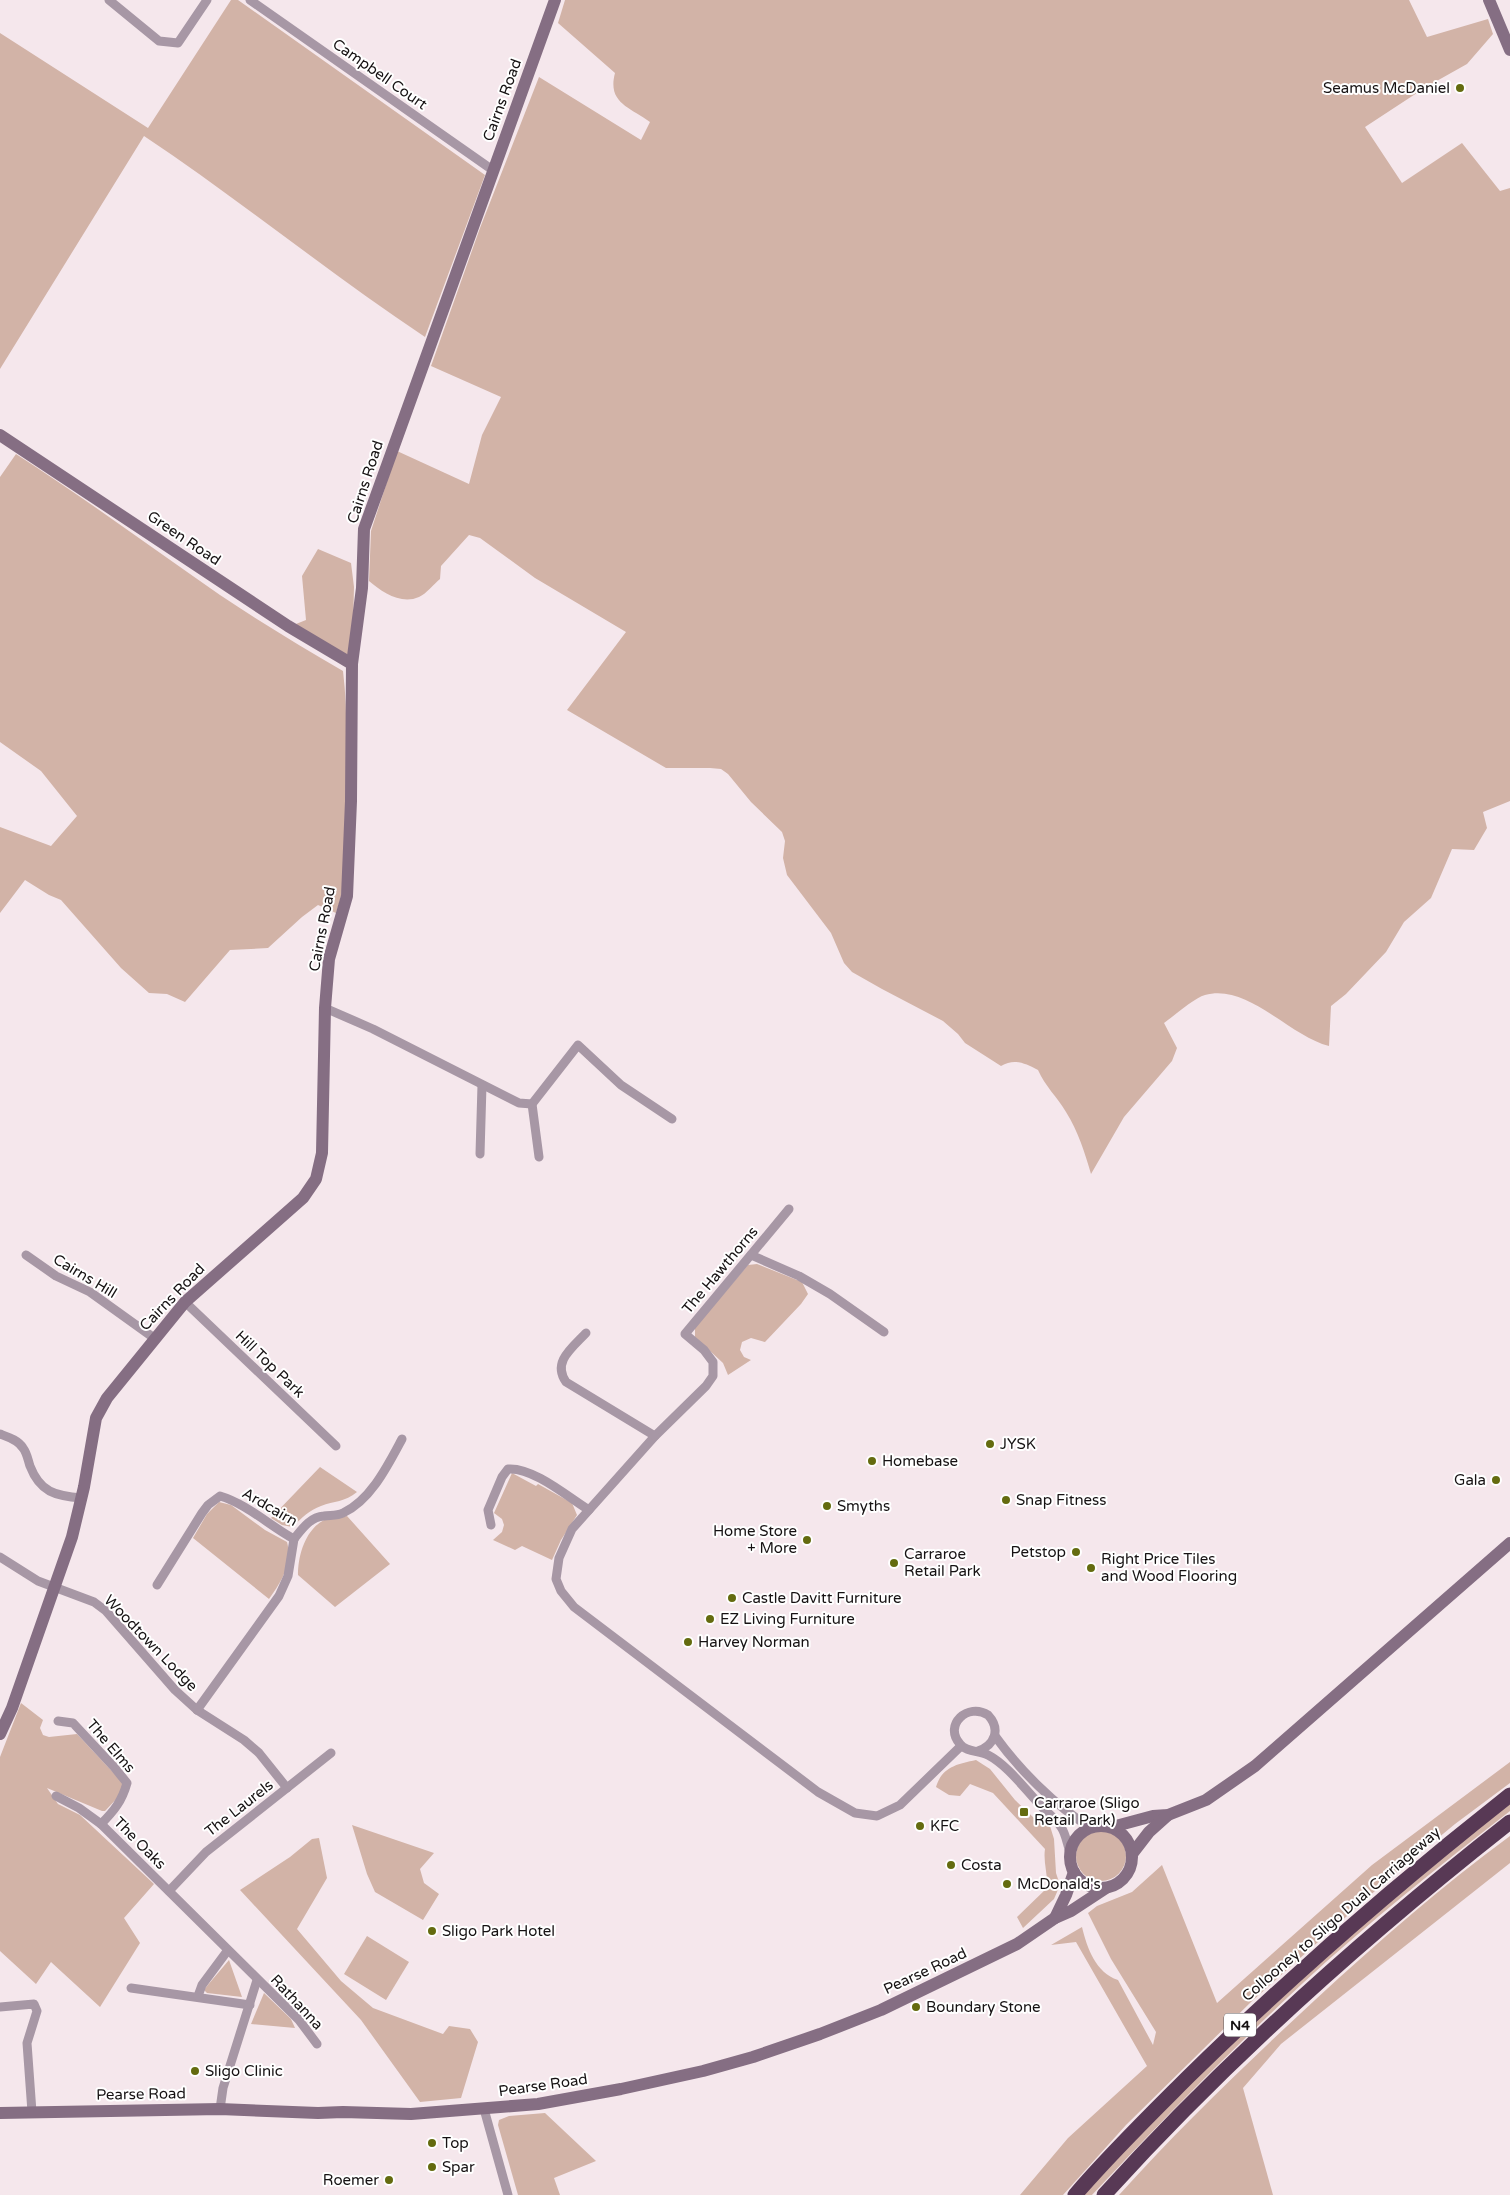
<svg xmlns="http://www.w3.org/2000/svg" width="1510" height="2195" viewBox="0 0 1510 2195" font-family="'Varela Round',sans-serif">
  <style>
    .green { fill: #d2b3a7 }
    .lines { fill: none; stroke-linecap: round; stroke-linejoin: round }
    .street { stroke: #a797a5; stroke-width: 9 }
    .secondary { stroke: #856e83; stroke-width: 12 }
    .highway { stroke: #583955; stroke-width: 15 }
    .poi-dot { fill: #646b0f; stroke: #fff; stroke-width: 2 }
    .labels { text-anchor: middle; stroke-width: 4; stroke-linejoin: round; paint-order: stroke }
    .shield { fill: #fff; stroke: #5c595a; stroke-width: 1 }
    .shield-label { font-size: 14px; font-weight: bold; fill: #161213 }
    .street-label { font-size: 15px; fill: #161213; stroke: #fff }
    .poi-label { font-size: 15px; fill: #161213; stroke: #fff; text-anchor: start }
  </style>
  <rect width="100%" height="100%" fill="#f5e7ec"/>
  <!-- green -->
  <g class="green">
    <path d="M231,0h7l247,175 -60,162c-96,-64 -185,-137 -281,-201l-144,233v-336l148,95z"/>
    <path d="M565,0h844l18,37 61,-18 5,15 -26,30 -41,23 -61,40 37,56 60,-40 38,48 10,-3v613l-27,11 4,16 -13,22 -22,-1 -21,49 -27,24 -18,30 -40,42 -15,12 -2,40c-40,-10 -81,-63 -124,-51 -11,3 -31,21 -41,28l13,25 -5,13 -48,56 -33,57c-6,-21 -13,-43 -25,-62 -9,-15 -21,-26 -28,-42 -13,-7 -24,-12 -37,-4l-36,-23 -7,-9 -15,-13 -61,-32 -30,-17 -8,-9 -13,-30 -44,-58 -4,-17 2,-17 -3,-9 -31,-30 -23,-28 -7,-5 -11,-1h-44l-99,-58 59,-78 -91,-54 -55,-40 -11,-3 -28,31 -1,13c-6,5 -14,15 -21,18 -18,8 -37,-5 -50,-16l2,-50 26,-80 72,33 13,-49 19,-38 -70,-31 49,-138 59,-151 102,63 9,-18c-20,-15 -43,-19 -35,-49l-57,-50z"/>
    <path d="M16,454c70,45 136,94 204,141 40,27 82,52 123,76 5,40 3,80 3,120 0,39 3,87 -10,122l-18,-8 -16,12 -34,31 -38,2 -45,52 -18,-8 -18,-1 -28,-25 -60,-68 -12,-5 -24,-15 -25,33v-86l51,19 26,-30 -36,-45 -41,-29v-265z"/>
    <polygon points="318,549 351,563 354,587 352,664 296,624 306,620 302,576"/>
    <polygon points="757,1264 802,1282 808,1294 801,1304 765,1342 751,1338 742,1342 740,1350 744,1357 751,1360 728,1375 723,1363 695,1337 695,1327 748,1265"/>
    <path d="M320,1467l37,25c-12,10 -23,9 -36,14 -12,4 -20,13 -29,21l-10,-2 -11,-7z"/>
    <polygon points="512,1473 536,1486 538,1484 572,1503 577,1515 561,1540 552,1560 522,1546 515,1550 493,1540 502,1532 504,1525 502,1519 494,1513"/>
    <path d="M219,1502l12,3 34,25 22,12c6,22 -6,40 -18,57l-76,-61 14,-24z"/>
    <path d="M347,1516l43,48 -55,43 -37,-32c0,-19 7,-45 26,-55 5,-3 16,-3 23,-4z"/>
    <polygon points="21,1703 43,1720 40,1728 43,1735 49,1737 77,1734 123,1783 121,1794 105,1811 102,1811 47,1788 58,1804 80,1815 154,1884 124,1918 140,1943 100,2007 51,1962 36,1984 0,1951 0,1757"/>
    <path d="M976,1760l14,9 25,31 19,18 16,8 4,13 2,34 4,12 -6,14 -31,29 -6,-11 30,-29c1,-14 -4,-26 -2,-39l-52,-56 -23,-9 -10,12 -11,-1 -13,-8c6,-20 21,-23 40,-27z"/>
    <path d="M1510,1762v21l-55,41 -70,58 -134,120 -125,123 -63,70h-43l48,-57 79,-72 -71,-124 -25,3 31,-18c5,21 14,46 36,53l35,65 3,-13 -45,-73 -23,-46 9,-7 35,-14 30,-27 55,138 155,-138z"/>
    <path d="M1510,1802v9c-71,55 -141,111 -207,172 -73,68 -143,139 -211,212h-9l96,-102 145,-136z"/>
    <polygon points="352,1825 434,1853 420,1869 424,1883 439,1894 423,1920 375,1892 367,1874"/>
    <circle cx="1101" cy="1856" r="25"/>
    <path d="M1510,1836v27l-229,181 -38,44 30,107h-154c62,-69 129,-133 196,-195 63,-58 127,-114 195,-164z"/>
    <polygon points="319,1838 327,1878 297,1929 341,1981 373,2008 443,2034 449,2026 470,2029 478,2042 461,2098 420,2102 361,2020 240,1890 290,1857 312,1839"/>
    <polygon points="367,1936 409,1962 386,2000 344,1974"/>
    <polygon points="229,1960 242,1997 207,1993 204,1990 207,1986"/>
    <polygon points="264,1993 291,2019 295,2028 251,2024"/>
    <polygon points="545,2113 596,2161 554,2178 560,2195 518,2195 498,2125 499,2120 509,2116"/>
  </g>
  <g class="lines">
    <!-- street -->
    <g class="street">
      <polyline points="109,0 159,41 178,43 207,0"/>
      <polyline points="250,0 494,171"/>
      <polyline points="325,1008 373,1029 519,1103 532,1104 539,1157"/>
      <polyline points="532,1104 578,1045 621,1085 672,1119"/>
      <polyline points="480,1154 482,1085"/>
      <polyline points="789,1209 685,1334 704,1350 713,1362 713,1376 706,1386 655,1436 572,1529 559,1558 556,1579 561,1591 574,1607 818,1792 855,1813 877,1816 900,1805 961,1746"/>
      <polyline points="26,1255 56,1276 90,1292 154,1338"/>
      <polyline points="751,1255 799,1276 830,1294 884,1332"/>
      <polyline points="185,1302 336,1446"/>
      <path d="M586,1333c-14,15 -34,29 -20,49l89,54"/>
      <path d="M0,1434c8,3 18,6 23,14 4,5 5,12 7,18 10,26 25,30 52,32"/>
      <path d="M491,1525l-3,-15 14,-33 6,-8c25,-2 60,28 81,41"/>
      <path d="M294,1539c8,-10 16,-22 30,-23 6,-1 13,0 19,-3 28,-13 45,-48 59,-74"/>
      <polyline points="0,1557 38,1581 94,1602 106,1611 175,1690 197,1710 244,1740 259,1753 287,1788"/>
      <path d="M157,1585l45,-72 6,-8 12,-9c27,8 50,30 74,43"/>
      <polyline points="197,1710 279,1596 288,1576 294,1539"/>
      <path d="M58,1721l15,2 41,44 13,16c-5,18 -13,28 -26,41"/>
      <path d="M995,1736c23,32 61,71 95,91"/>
      <path d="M978,1751c17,-6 23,-22 10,-36 -20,-13 -45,10 -28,29 7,9 19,6 28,11 21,11 38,36 55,53 6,6 14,12 18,19 5,7 6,17 9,25"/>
      <polyline points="56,1796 79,1808 101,1824 299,2020 317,2044"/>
      <polyline points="169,1891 206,1852 331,1753"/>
      <polyline points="131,1988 250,2005"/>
      <polyline points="198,1996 202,1985 228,1950"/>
      <polyline points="0,2007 34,2004 37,2011 27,2043 32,2112"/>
      <polyline points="220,2109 223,2088 257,1980"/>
      <polyline points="484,2109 508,2195"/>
    </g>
    <!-- secondary -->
    <g class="secondary">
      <polyline points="1489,0 1510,50"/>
      <polyline points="0,435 288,626 352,664"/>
      <polyline points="0,1734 12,1708 72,1537 84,1487 96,1418 107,1398 185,1302 303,1198 316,1179 322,1153 325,1008 329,959 347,896 351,801 352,664 362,588 364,529 555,0"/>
      <circle cx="1101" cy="1857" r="31"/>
      <polyline points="1112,1827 1153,1816 1168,1815 1206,1800 1255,1766 1510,1543"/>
      <polyline points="1132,1854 1149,1832 1168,1815"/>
      <polyline points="1055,1918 1066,1895 1074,1872"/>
      <polyline points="0,2113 220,2109 318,2113 343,2112 411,2114 538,2104 621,2089 703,2071 753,2057 820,2034 881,2010 1017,1944 1055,1918 1071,1911 1106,1888"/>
    </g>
    <!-- highway -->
    <g class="highway">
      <path d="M1075,2195c35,-41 74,-79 113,-118 102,-100 209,-193 322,-282"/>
      <path d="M1104,2195c124,-137 261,-259 406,-373"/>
    </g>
  </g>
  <!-- markers -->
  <g class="poi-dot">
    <circle cx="1460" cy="88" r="5"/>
    <circle cx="990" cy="1444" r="5"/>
    <circle cx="872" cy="1461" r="5"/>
    <circle cx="1496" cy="1480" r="5"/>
    <circle cx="1006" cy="1500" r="5"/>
    <circle cx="827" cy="1506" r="5"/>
    <circle cx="807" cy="1540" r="5"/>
    <circle cx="1076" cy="1552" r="5"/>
    <circle cx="894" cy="1563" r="5"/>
    <circle cx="1091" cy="1568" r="5"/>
    <circle cx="732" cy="1598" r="5"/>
    <circle cx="710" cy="1619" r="5"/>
    <circle cx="688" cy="1642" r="5"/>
    <rect x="1019" y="1807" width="10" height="10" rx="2.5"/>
    <circle cx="920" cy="1826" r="5"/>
    <circle cx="951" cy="1865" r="5"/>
    <circle cx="1007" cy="1884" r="5"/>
    <circle cx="432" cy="1931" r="5"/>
    <circle cx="916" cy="2007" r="5"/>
    <circle cx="195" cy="2071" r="5"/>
    <circle cx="432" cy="2143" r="5"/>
    <circle cx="432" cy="2167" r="5"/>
    <circle cx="389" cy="2180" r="5"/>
  </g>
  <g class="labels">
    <!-- shield labels -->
    <rect class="shield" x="1224" y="2013.5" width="32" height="23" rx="4"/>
    <g class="shield-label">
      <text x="1240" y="2030">N4</text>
    </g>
    <!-- street labels -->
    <g class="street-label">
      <text transform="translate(380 74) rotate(35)" y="5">Campbell Court</text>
      <text transform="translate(502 100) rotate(-70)" y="5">Cairns Road</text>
      <text transform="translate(365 482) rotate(-72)" y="5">Cairns Road</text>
      <text transform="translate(184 538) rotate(34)" y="5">Green Road</text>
      <text transform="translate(322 929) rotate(-79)" y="5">Cairns Road</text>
      <text transform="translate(720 1270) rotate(-50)" y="5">The Hawthorns</text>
      <text transform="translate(85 1276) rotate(31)" y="5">Cairns Hill</text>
      <text transform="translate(172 1297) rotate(-46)" y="5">Cairns Road</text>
      <text transform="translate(270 1364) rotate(44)" y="5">Hill Top Park</text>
      <text transform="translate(270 1507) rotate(30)" y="5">Ardcairn</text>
      <text transform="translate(151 1643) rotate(46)" y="5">Woodtown Lodge</text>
      <text transform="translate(111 1746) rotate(49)" y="5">The Elms</text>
      <text transform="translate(239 1808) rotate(-38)" y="5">The Laurels</text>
      <text transform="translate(140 1843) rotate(45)" y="5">The Oaks</text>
      <text transform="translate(1341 1914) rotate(-41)" y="5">Collooney to Sligo Dual Carriageway</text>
      <text transform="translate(925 1971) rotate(-25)" y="5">Pearse Road</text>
      <text transform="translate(297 2002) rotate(47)" y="5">Rathanna</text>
      <text transform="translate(543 2085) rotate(-8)" y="5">Pearse Road</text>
      <text transform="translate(141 2094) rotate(-1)" y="5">Pearse Road</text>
    </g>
    <!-- poi labels -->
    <g class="poi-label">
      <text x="1450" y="93" text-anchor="end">Seamus McDaniel</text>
      <text x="1000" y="1449">JYSK</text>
      <text x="882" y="1466">Homebase</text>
      <text x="1486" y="1485" text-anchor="end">Gala</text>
      <text x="1016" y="1505">Snap Fitness</text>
      <text x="837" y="1511">Smyths</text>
      <text x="797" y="1536" text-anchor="end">Home Store<tspan x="797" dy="17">+ More</tspan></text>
      <text x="1066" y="1557" text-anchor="end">Petstop</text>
      <text x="904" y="1559">Carraroe<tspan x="904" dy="17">Retail Park</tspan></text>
      <text x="1101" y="1564">Right Price Tiles<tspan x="1101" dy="17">and Wood Flooring</tspan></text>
      <text x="742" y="1603">Castle Davitt Furniture</text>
      <text x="720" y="1624">EZ Living Furniture</text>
      <text x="698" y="1647">Harvey Norman</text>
      <text x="1034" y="1808">Carraroe (Sligo<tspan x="1034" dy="17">Retail Park)</tspan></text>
      <text x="930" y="1831">KFC</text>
      <text x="961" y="1870">Costa</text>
      <text x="1017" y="1889">McDonald's</text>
      <text x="442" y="1936">Sligo Park Hotel</text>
      <text x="926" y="2012">Boundary Stone</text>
      <text x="205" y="2076">Sligo Clinic</text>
      <text x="442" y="2148">Top</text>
      <text x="442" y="2172">Spar</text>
      <text x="379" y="2185" text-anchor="end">Roemer</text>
    </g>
  </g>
</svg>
